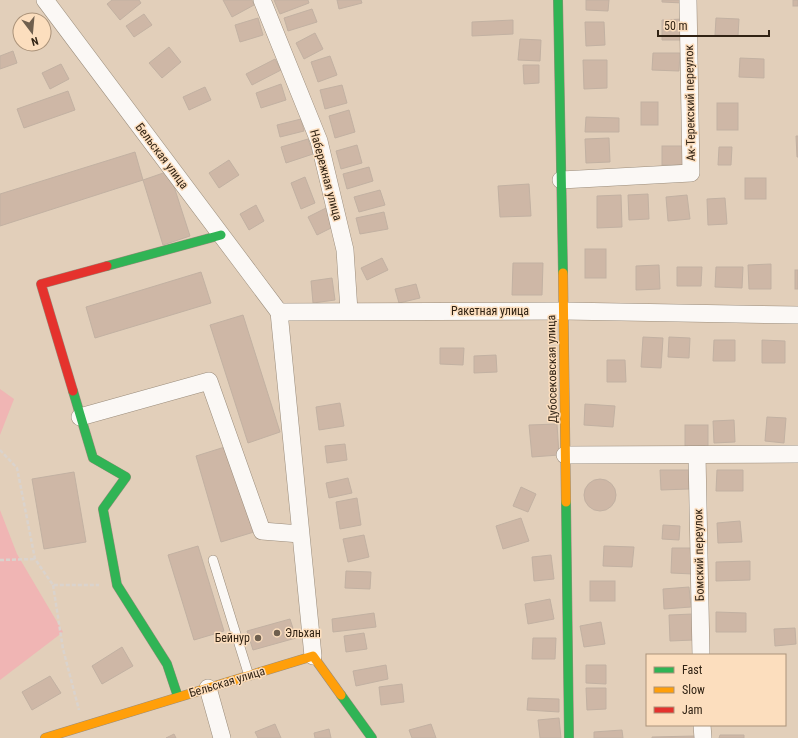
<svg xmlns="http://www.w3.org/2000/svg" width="798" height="738" viewBox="0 0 798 738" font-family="'Roboto Condensed',sans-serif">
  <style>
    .green { fill: #f0b5b4 }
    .building { fill: #ceb7a6; stroke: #c2b1a2 }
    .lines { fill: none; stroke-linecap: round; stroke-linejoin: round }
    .lane-casing { stroke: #9a8c7b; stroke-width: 10 }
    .street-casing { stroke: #9a8c7b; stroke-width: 18 }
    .fast-casing { stroke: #9a8c7b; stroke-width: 10 }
    .slow-casing { stroke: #9a8c7b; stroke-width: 10 }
    .jam-casing { stroke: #9a8c7b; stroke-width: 10 }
    .path { stroke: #dad3cd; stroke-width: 2.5; stroke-dasharray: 4 2; stroke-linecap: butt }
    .lane { stroke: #fbf8f5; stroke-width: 9 }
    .street { stroke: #fbf8f5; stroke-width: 17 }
    .fast { stroke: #30b455; stroke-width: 9 }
    .slow { stroke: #ff9f0a; stroke-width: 9 }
    .jam { stroke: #e5322d; stroke-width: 9 }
    .poi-dot { fill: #6f5f4e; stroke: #fcdebe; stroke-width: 1.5 }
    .labels { text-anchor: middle; stroke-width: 3; stroke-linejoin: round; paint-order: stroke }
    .street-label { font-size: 12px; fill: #312314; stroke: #fcdebe }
    .poi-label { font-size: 12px; fill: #312314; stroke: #fcdebe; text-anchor: start }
  </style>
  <rect width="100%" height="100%" fill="#e2cfba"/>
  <!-- green -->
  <g class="green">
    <polygon points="0,389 14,399 0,435"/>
    <polygon points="0,510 17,554 63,632 0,680"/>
  </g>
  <!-- building -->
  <g class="building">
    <polygon points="112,0 139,0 141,3 120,20 107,4"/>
    <polygon points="223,0 252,0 254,5 232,17"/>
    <polygon points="274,0 308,0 309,3 280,14"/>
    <polygon points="337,0 361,0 362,3 339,9"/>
    <polygon points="586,0 609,0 608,11 586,10"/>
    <polygon points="662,0 683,0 683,3 662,2"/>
    <rect x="793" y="0" width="5" height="6"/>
    <polygon points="312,9 317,22 288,31 284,18"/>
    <polygon points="144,14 152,25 134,37 126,26"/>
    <polygon points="258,18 263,35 240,42 235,25"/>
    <polygon points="716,18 739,19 738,36 715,35"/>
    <polygon points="683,19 684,40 662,40 662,20"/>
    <polygon points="513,20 513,34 472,36 472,22"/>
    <polygon points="585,22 604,22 605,45 586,46"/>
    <polygon points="315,33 323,49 304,59 296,43"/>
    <polygon points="520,39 541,40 540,61 518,60"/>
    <polygon points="169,47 181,62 162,78 149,63"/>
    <polygon points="13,51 17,63 0,69 0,56"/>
    <polygon points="653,53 680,53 679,71 652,70"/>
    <polygon points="330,56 337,75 318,82 311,62"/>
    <polygon points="740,58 764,59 764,78 739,77"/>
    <polygon points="275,59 281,70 252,85 246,74"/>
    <polygon points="583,60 607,60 607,88 584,89"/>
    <polygon points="61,64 69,79 50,89 42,73"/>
    <polygon points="523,65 539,65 539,83 524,84"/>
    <polygon points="281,84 286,100 261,108 256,93"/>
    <polygon points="342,85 347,103 325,109 320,90"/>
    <polygon points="205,87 211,100 189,110 183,97"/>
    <polygon points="68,91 75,110 24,128 17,109"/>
    <rect x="641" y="102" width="17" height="23"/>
    <rect x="717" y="103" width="21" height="27"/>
    <polygon points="349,110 355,132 335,138 329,116"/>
    <polygon points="586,117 619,118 619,132 585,132"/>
    <polygon points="301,119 304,131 280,137 277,125"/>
    <polygon points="796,136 798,136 798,157 797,157"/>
    <polygon points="609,138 610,162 586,163 585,139"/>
    <polygon points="308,139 313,154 286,163 281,147"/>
    <polygon points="357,145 362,163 341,169 336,151"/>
    <rect x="662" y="146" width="24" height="19"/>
    <polygon points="719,147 732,147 731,165 718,165"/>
    <polygon points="135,152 143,180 0,226 0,194"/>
    <polygon points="229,160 239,175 219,188 209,173"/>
    <polygon points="369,167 373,181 347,189 343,174"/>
    <polygon points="169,171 190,236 163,245 143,180"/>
    <polygon points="305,177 315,203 301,209 291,183"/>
    <rect x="745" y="178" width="21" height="21"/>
    <polygon points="529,184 531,216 500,217 498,186"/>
    <polygon points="380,190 385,205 359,212 354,197"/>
    <polygon points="648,194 649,219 629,220 628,195"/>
    <polygon points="621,195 622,227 597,228 597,196"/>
    <polygon points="687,195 690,219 668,221 666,197"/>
    <polygon points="725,198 727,224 708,225 707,199"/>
    <polygon points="256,205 264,221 249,230 240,214"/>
    <polygon points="326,208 335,226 317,235 308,217"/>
    <polygon points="384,212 388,229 360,234 356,218"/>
    <rect x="585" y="249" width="21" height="29"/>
    <polygon points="382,258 388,270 367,280 361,268"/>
    <polygon points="513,263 543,263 542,295 512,295"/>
    <polygon points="771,264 771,289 749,289 748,265"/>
    <polygon points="659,265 660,289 636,290 636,266"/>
    <polygon points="677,267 702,267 701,286 677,286"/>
    <polygon points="716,267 743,267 742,288 715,287"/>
    <rect x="795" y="270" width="3" height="19"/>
    <polygon points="201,272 211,303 95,338 86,307"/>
    <polygon points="332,278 335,300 313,303 311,281"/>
    <polygon points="416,284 420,298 399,303 395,289"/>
    <polygon points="243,315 280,432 248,443 210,325"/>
    <polygon points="643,337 663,338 661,368 641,367"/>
    <polygon points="669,337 690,338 689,358 668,357"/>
    <polygon points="714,340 735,340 735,361 713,361"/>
    <polygon points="762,340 785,341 785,363 762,363"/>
    <polygon points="440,348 464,348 463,365 440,364"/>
    <polygon points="496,355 497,372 474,373 474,356"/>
    <polygon points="607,360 625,360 626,382 607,382"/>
    <polygon points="340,403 344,426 319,430 316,407"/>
    <polygon points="585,404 615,406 613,427 584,425"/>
    <polygon points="767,417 786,418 784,443 765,441"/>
    <polygon points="734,420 735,442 714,443 713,421"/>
    <polygon points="557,424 559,455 532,457 529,425"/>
    <rect x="685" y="425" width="23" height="21"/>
    <polygon points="345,444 347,460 327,463 325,446"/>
    <polygon points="228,446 254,532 221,542 196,456"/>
    <polygon points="660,470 689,470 689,489 661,490"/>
    <polygon points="717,470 743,470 743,491 716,491"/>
    <polygon points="74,472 86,542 44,549 32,479"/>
    <polygon points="348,478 352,493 329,498 326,483"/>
    <circle cx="600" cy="495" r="16"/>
    <polygon points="521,487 536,494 528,512 513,506"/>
    <polygon points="357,498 361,525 340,529 336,502"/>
    <polygon points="521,518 529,541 503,549 496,526"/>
    <polygon points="740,521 742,542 718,543 717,523"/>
    <polygon points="663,525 680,526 679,540 662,539"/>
    <polygon points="364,535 369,557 348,562 343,539"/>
    <polygon points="198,546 224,631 194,640 168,555"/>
    <polygon points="604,546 634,547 632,567 603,566"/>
    <polygon points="672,548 694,548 693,574 671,573"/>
    <polygon points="551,555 554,579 534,581 532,557"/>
    <polygon points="750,561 750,580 716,581 716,562"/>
    <polygon points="346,571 371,572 370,589 345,588"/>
    <rect x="590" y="581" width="25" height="20"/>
    <polygon points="689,587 691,607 664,609 663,589"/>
    <polygon points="550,599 554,619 528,624 525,604"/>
    <polygon points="716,612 746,613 746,632 716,632"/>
    <polygon points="374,613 376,627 333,632 332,619"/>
    <polygon points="693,614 694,640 670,641 669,615"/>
    <polygon points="290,619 296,638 253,650 247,631"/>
    <polygon points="601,622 605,644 584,647 580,626"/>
    <polygon points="795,628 796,644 775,646 774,629"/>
    <polygon points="364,633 367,649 346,652 344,636"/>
    <polygon points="533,638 556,638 555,659 532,659"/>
    <polygon points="122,647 133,666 102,684 92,666"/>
    <polygon points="386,665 388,679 356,686 353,671"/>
    <polygon points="586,665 606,665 606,684 586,683"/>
    <polygon points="50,676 61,693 32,710 22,692"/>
    <polygon points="402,684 404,702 381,705 379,687"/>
    <polygon points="586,688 606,688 606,709 587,710"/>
    <polygon points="528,698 559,699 559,712 527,710"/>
    <polygon points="559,718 561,738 540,738 538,720"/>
    <polygon points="275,724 281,738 258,738 255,732"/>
    <polygon points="431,724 436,738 412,738 409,730"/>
    <polygon points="329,729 331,738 315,738 314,733"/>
    <polygon points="622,730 623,738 594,738 594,732"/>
    <polygon points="174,734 176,738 166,738"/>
    <polygon points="720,735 744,735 744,738 719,738"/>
    <polygon points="695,736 695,738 652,738 652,737"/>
  </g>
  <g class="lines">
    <!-- lane casing -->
    <g class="lane-casing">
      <polyline id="lane" points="213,560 249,676"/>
    </g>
    <!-- street casing -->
    <g class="street-casing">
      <g id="street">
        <polyline points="45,0 279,312"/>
        <polyline points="262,0 319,141 345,250 349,311"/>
        <polyline points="561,180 691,173 688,0"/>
        <polyline points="279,312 564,311 798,315"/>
        <polyline points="279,312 313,656"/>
        <polyline points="80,417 209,381 262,531 300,534"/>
        <polyline points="565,455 798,454"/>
        <polyline points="697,455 701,655"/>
        <polyline points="208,688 222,738"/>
        <polyline points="702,725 703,738"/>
      </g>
    </g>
    <!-- fast casing -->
    <g class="fast-casing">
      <g id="fast">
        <polyline points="558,0 563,273"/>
        <polyline points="107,266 221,235"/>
        <polyline points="73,391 93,458 126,477 103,509 117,585 167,664 178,697"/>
        <polyline points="566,502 569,738"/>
        <polyline points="341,695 372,738"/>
      </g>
    </g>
    <!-- slow casing -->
    <g class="slow-casing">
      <g id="slow">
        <polyline points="563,273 566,502"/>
        <polyline points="45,738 313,656 341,695"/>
      </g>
    </g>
    <!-- jam casing -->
    <g class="jam-casing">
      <polyline id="jam" points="73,391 41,284 107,266"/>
    </g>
    <!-- path -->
    <g class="path">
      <polyline points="0,450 17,468 35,559 53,585 99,585"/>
      <polyline points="0,560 35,559"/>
      <polyline points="53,585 63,649 79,710"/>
    </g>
    <!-- lane -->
    <use href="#lane" class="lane"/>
    <!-- street -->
    <use href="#street" class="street"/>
    <!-- fast -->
    <use href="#fast" class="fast"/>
    <!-- slow -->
    <use href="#slow" class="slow"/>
    <!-- jam -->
    <use href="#jam" class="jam"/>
  </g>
  <!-- markers -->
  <g class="poi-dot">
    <circle cx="277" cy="633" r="4"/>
    <circle cx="258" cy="638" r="4"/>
  </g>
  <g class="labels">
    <!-- street labels -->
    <g class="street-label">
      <text transform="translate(690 103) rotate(-91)" y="4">Ак-Терекский переулок</text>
      <text transform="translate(162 156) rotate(53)" y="4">Бельская улица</text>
      <text transform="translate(326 175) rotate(75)" y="4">Набережная улица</text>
      <text x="490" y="315">Ракетная улица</text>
      <text transform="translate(552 369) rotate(-91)" y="4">Дубосековская улица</text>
      <text transform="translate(699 555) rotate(-91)" y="4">Бомский переулок</text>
      <text transform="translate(227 682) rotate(-17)" y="4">Бельская улица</text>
    </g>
    <!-- poi labels -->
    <g class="poi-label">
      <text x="285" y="637">Эльхан</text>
      <text x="250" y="642" text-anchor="end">Бейнур</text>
    </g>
  </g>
  <!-- legend -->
  <rect x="646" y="654" width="140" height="72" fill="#fcdebe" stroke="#ab937a"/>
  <rect x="654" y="667" width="20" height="6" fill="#30b455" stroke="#ab937a"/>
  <text x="682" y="674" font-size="12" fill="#312314">Fast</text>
  <rect x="654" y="687" width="20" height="6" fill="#ff9f0a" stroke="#ab937a"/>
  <text x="682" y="694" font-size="12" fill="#312314">Slow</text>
  <rect x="654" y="707" width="20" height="6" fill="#e5322d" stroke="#ab937a"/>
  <text x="682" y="714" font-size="12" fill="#312314">Jam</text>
  <!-- north arrow -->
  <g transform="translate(32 32) rotate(164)"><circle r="19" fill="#fcdebe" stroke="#ab937a"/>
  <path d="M0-3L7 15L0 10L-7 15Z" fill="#6f5f4e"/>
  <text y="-6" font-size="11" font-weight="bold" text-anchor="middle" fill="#312314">N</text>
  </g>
  <!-- scale -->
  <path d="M658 30v6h111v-6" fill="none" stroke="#312314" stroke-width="2"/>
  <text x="664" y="30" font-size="12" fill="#312314" stroke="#fcdebe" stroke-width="3" paint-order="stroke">50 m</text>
</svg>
